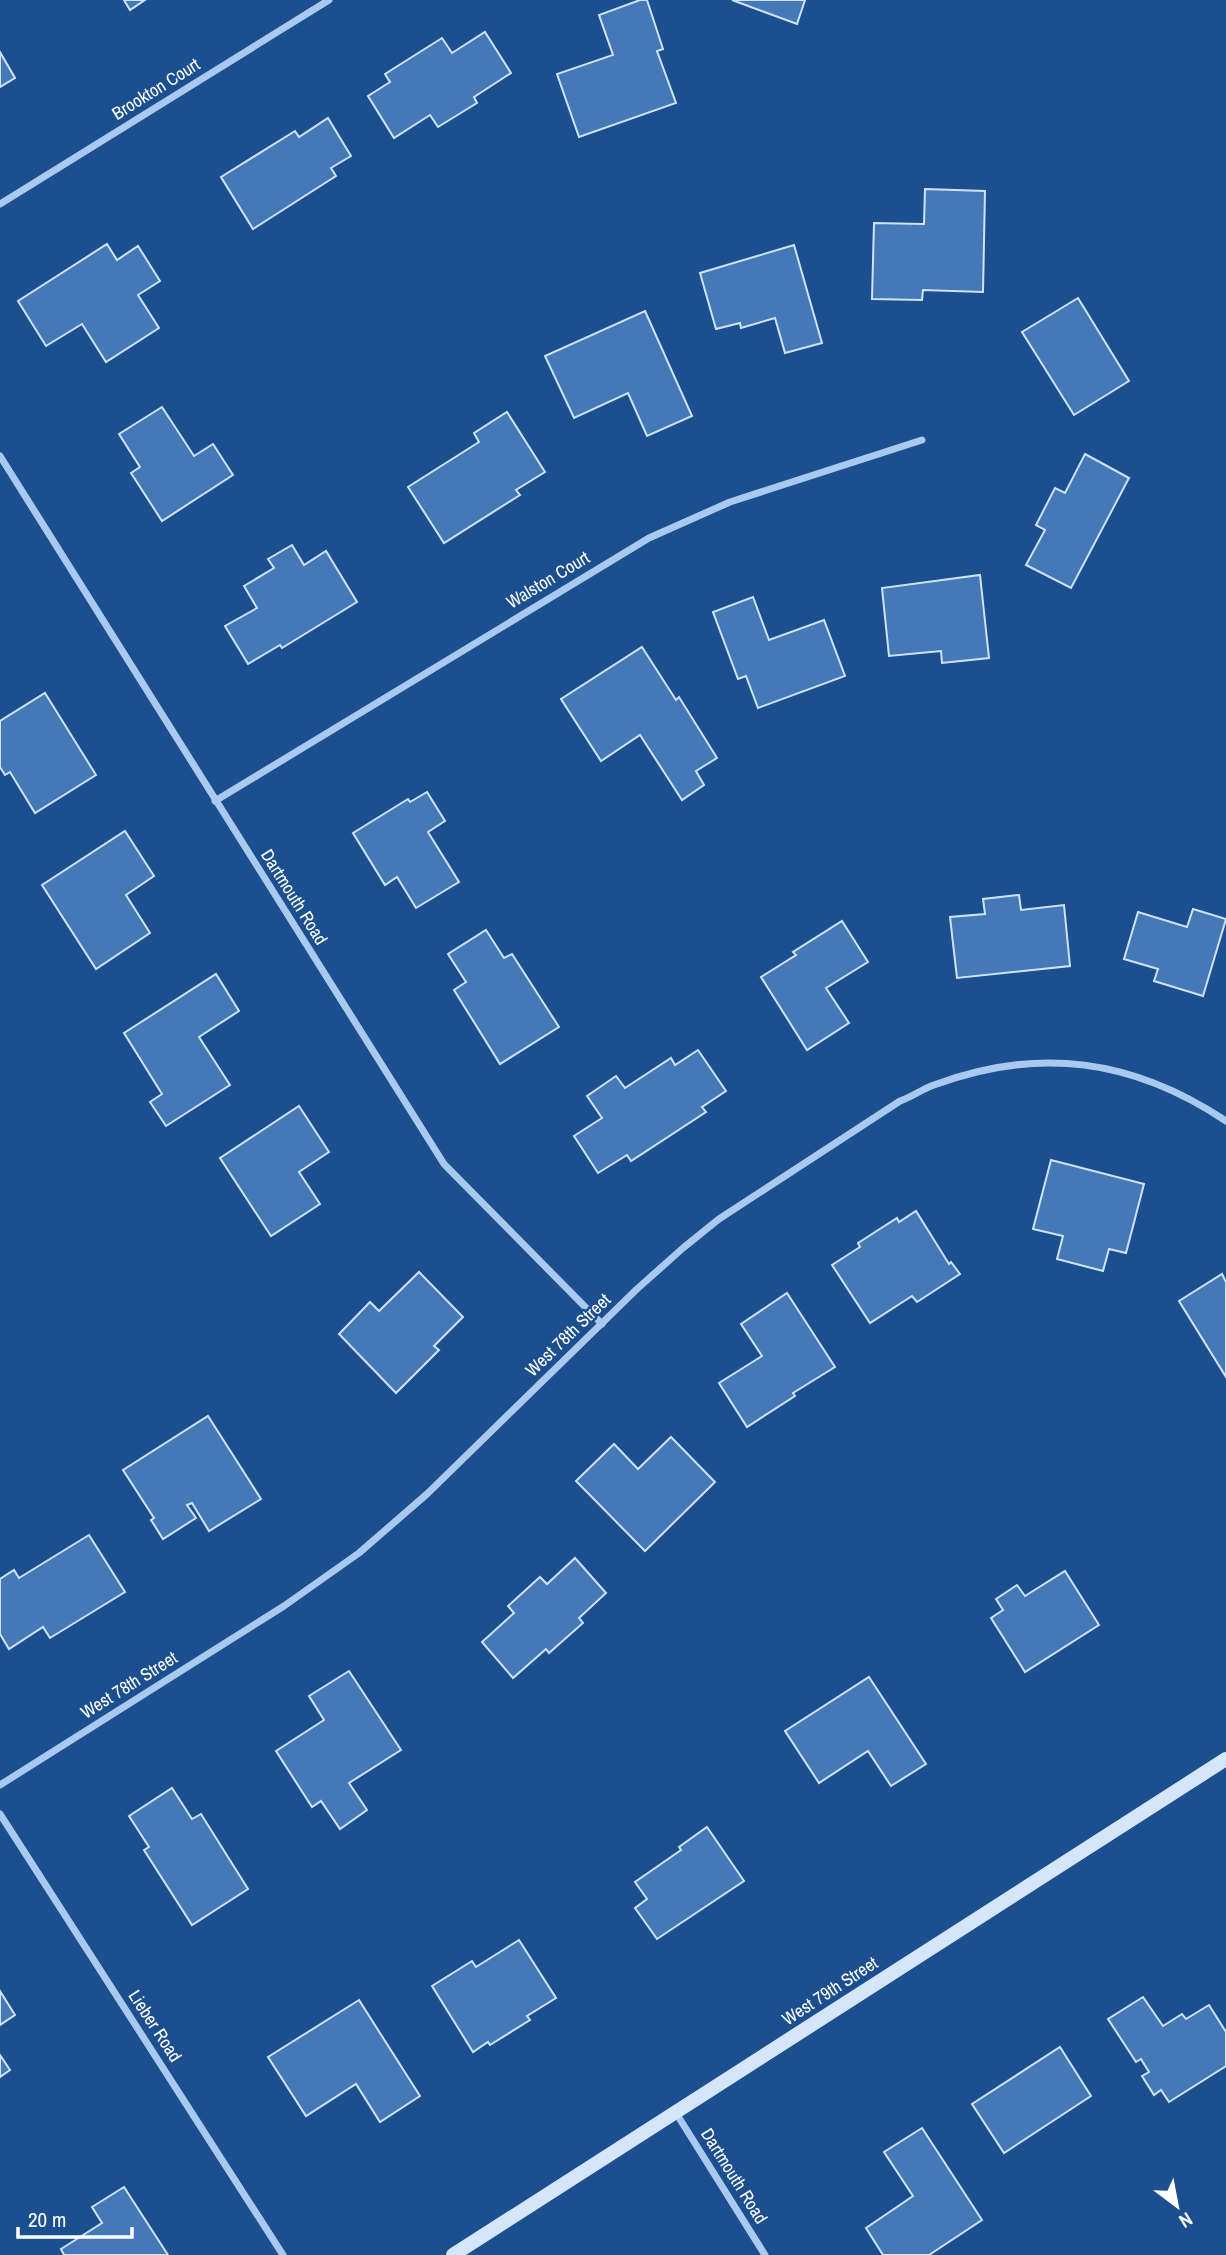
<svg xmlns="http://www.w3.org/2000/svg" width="1226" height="2255" viewBox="0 0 1226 2255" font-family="'Archivo Narrow',sans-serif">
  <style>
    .building { fill: #4478b7; stroke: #cfe3fa; stroke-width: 2 }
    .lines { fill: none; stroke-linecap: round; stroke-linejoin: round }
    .minor { stroke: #a9c9ee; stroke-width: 7 }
    .secondary { stroke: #d6e6fa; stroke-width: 14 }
    .labels { text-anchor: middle; stroke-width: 5; stroke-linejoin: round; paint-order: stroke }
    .street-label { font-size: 18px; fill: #fff; stroke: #1b4f8f }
  </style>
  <rect width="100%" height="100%" fill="#1b4f8f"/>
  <!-- building -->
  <g class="building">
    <polygon points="124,0 145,0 130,10"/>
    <polygon points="640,0 647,0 663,49 657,51 676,103 579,137 557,74 613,55 599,15"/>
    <polygon points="732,0 805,0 797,24"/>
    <polygon points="485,32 511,73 474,97 477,103 438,127 430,115 394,138 368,96 390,82 385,74 442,38 452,53"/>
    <polygon points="0,52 15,78 0,87"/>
    <polygon points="328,118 351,156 331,168 336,176 253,229 221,177 295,131 299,137"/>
    <polygon points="925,189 985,191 983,292 923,290 922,300 872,299 874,223 924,224"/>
    <polygon points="107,244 117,260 138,246 160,281 138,295 159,328 106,362 82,324 46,346 18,301"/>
    <polygon points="794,245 822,343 785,353 775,318 741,328 740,323 716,329 700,273"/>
    <polygon points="1078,298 1129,381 1074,415 1022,332"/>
    <polygon points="645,311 692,416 647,436 628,393 574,418 545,356"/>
    <polygon points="162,407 194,456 213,444 233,475 162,521 131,473 140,467 119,434"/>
    <polygon points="507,412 545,472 516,490 520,495 444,543 408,487 479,442 474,433"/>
    <polygon points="1085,454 1129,478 1071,588 1026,565 1045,530 1036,525 1055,488 1065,493"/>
    <polygon points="292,545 304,565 326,551 357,602 282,648 280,645 248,664 225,626 257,608 244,586 274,568 268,559"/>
    <polygon points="980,575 989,658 942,663 941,651 889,656 882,588"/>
    <polygon points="753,597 769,640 824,620 845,676 758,708 746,676 738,679 713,612"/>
    <polygon points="642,647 676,700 679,697 717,758 696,771 704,785 682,800 640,735 601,761 561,699"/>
    <polygon points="45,693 96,775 35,813 10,772 5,775 0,767 0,721"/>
    <polygon points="427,792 445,821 428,832 459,882 416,908 397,877 385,885 353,833 408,799 410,802"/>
    <polygon points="125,831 154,876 126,895 150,933 96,969 42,885"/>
    <polygon points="1019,895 1021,910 1064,905 1070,966 957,978 950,917 985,914 983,899"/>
    <polygon points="1193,909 1226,919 1203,996 1154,981 1158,969 1124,959 1138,912 1187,927"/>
    <polygon points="842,921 868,962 826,988 849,1023 807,1050 761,977 796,955 793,952"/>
    <polygon points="486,930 504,958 512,954 559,1027 500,1064 454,990 466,982 448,954"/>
    <polygon points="216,974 239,1011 199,1037 230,1085 166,1126 150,1102 162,1094 124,1033"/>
    <polygon points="698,1050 726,1091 702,1107 706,1112 631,1161 627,1155 598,1173 574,1136 602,1118 587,1096 616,1076 625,1088 671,1058 675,1065"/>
    <polygon points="299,1106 329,1152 299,1172 320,1204 271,1236 220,1158"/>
    <polygon points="1051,1160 1144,1184 1126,1253 1109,1249 1103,1271 1057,1259 1063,1236 1033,1229"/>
    <polygon points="916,1211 949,1264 951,1262 960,1274 917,1302 912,1296 870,1323 832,1265 860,1247 858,1243 897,1218 899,1222"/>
    <polygon points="419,1272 463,1317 434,1346 439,1350 396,1393 339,1334 370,1302 379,1311"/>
    <polygon points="1222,1274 1226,1282 1226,1377 1179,1301"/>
    <polygon points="787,1293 835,1367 793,1393 795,1396 747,1427 719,1383 762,1356 741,1324"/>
    <polygon points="208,1416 261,1499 209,1531 192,1503 187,1505 196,1518 163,1539 151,1520 154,1518 123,1470"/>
    <polygon points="671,1437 715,1482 645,1551 576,1481 614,1444 638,1469"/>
    <polygon points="89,1535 125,1592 50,1638 43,1627 9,1649 0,1634 0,1579 14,1570 19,1578"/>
    <polygon points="575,1558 606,1593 579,1618 583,1623 549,1653 546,1649 513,1678 482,1642 514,1613 508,1606 540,1577 547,1584"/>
    <polygon points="1065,1571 1099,1625 1025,1672 991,1618 1003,1610 996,1599 1017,1585 1025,1596"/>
    <polygon points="349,1671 401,1750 349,1783 367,1810 340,1829 321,1801 312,1807 276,1751 324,1720 309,1696"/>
    <polygon points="869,1677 926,1764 891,1786 868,1751 819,1783 785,1731"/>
    <polygon points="172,1788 192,1819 201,1814 248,1889 192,1925 144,1850 149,1847 129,1816"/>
    <polygon points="707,1827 744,1881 657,1939 635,1908 647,1899 635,1882 681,1850 679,1847"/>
    <polygon points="519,1940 556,1998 527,2016 530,2020 490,2045 488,2042 473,2052 432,1986 472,1961 476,1967"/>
    <polygon points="0,1991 15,2015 0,2025"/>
    <polygon points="1143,1997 1163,2026 1182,2014 1186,2019 1209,2005 1226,2032 1226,2066 1169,2102 1161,2090 1154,2095 1142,2076 1149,2072 1141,2059 1136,2062 1108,2019"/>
    <polygon points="359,2000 420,2096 380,2122 356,2084 306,2116 268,2057"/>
    <polygon points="1060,2047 1091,2096 1004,2153 972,2104"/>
    <polygon points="0,2055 10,2070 0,2077"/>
    <polygon points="922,2128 982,2220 929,2255 883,2255 866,2228 913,2196 884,2152"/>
    <polygon points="124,2187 168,2255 64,2255 61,2249 102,2223 92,2207"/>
  </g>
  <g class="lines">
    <!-- minor -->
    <g class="minor">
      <polyline points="0,204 329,0"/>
      <polyline points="0,456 444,1164 602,1324"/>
      <polyline points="215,801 649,538 730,502 922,440"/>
      <path d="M0,1785l284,-179 75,-53 68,-59 210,-205 46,-41 36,-29 181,-118c12,-4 22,-12 34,-16 105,-39 199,-26 292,36"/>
      <polyline points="0,1814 283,2255"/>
      <polyline points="676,2113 765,2255"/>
    </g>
    <!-- secondary -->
    <polyline class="secondary" points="453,2255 1226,1759"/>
  </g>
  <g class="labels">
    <!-- street labels -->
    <g class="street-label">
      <text transform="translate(156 89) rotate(-32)" y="6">Brookton Court</text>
      <text transform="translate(548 580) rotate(-31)" y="6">Walston Court</text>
      <text transform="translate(294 897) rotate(58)" y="6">Dartmouth Road</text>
      <text transform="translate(568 1335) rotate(-44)" y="6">West 78th Street</text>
      <text transform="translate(129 1685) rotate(-32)" y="6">West 78th Street</text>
      <text transform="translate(830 1991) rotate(-33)" y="6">West 79th Street</text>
      <text transform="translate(155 2026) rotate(57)" y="6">Lieber Road</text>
      <text transform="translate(734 2176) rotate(58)" y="6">Dartmouth Road</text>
    </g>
  </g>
  <!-- north arrow -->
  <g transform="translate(1177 2206) rotate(148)" stroke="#1b4f8f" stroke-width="5" paint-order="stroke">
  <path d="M0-5L12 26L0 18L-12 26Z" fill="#ffffff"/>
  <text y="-10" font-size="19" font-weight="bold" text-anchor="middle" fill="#ffffff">N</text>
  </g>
  <!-- scale -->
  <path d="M18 2227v10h114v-10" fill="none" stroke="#ffffff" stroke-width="3.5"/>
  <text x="28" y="2227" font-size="21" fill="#ffffff" stroke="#1b4f8f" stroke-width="5" paint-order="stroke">20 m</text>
</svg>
